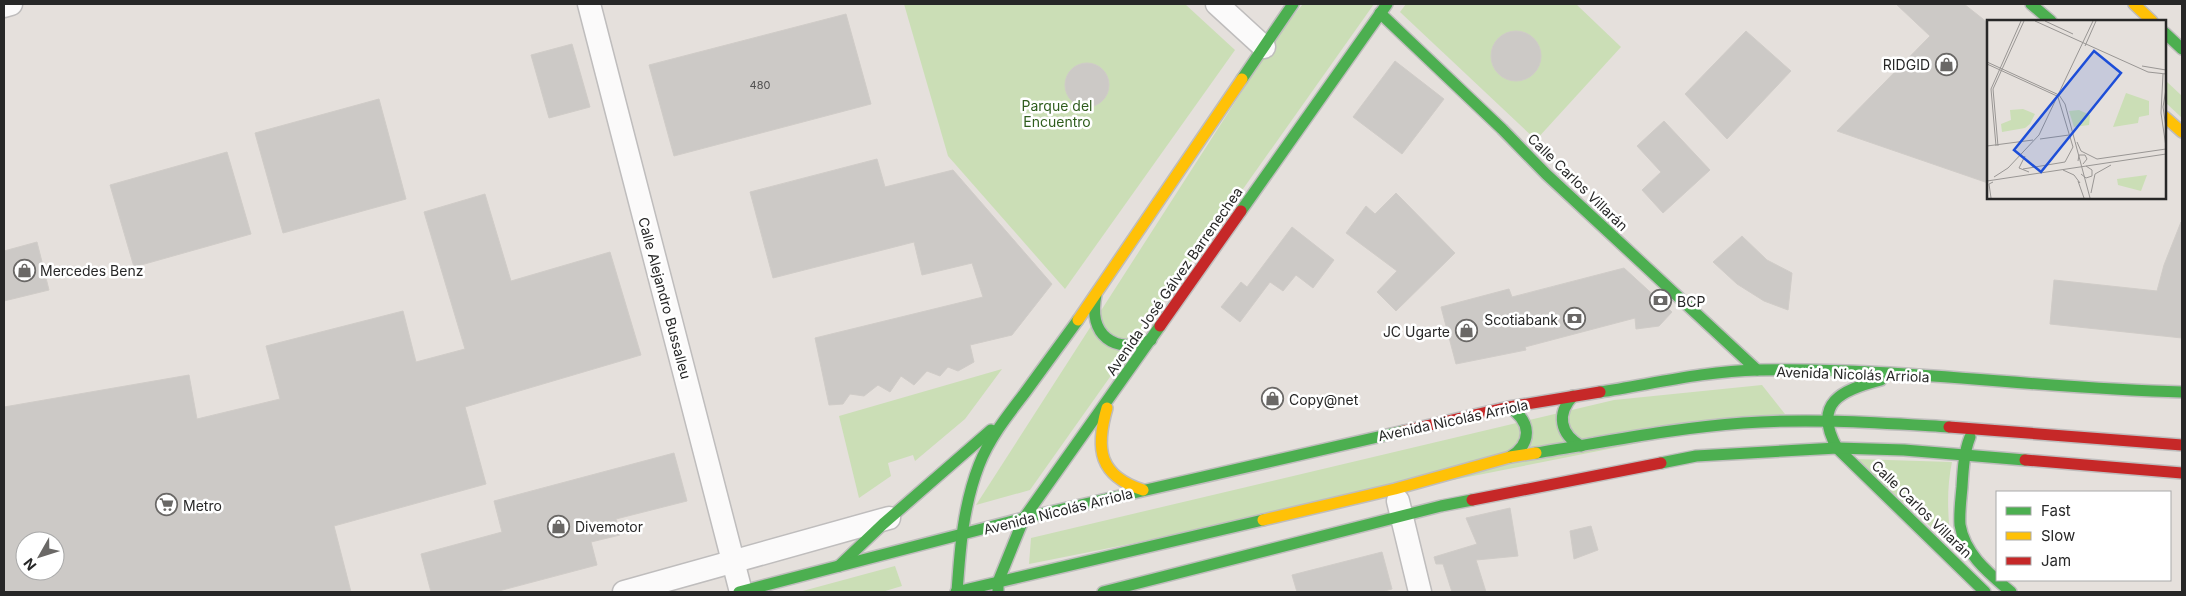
<svg xmlns="http://www.w3.org/2000/svg" width="2186" height="596" viewBox="0 0 2186 596" font-family="Inter,sans-serif">
  <rect width="100%" height="100%" fill="#e5e0dc"/>
  <!-- green -->
  <g fill="#cbdeb6">
    <path d="M904,4H1185L1235,50L1065,289L948,156Z"/>
    <path d="M1303,4H1374L1030,490L976,505L1282,29Z"/>
    <path d="M1406,4H1576L1621,47L1536,140L1400,12Z"/>
    <path d="M2165,80L2182,96V118L2165,102Z"/>
    <path d="M1002,369L965,419L915,461L913,455L888,463L891,476L859,498L839,416Z"/>
    <path d="M1762,385L1785,414L1029,564L1031,538L1614,400Z"/>
    <path d="M1855,459L1952,462C1946,490 1948,517 1951,545Z"/>
    <path d="M895,566L902,586L882,592H799Z"/>
  </g>
  <!-- building -->
  <g fill="#ccc9c6" stroke="#d0ccc8" fill-rule="evenodd">
    <path d="M1896,4H1964L1988,23V183L1837,131L1930,36Z"/>
    <path d="M846,14L871,104L674,156L649,65Z"/>
    <path d="M1746,31L1791,71L1727,139L1685,94Z"/>
    <circle cx="1516" cy="56" r="25"/>
    <path d="M572,44L590,107L549,118L531,55Z"/>
    <path d="M1395,61L1444,99L1402,154L1353,117Z"/>
    <circle cx="1087" cy="85" r="22"/>
    <path d="M379,99L406,199L283,233L255,133Z"/>
    <path d="M1664,121L1710,170L1663,213L1642,190L1661,172L1637,146Z"/>
    <path d="M227,152L251,234L134,267L110,185Z"/>
    <path d="M877,159L885,187L953,170L1052,284L1012,335L970,345L974,362L958,371L948,367L940,376L927,371L914,385L901,376L890,392L878,385L864,396L850,394L843,404L829,405L815,338L983,297L972,263L922,275L914,242L773,278L750,192Z"/>
    <path d="M1396,193L1455,253L1396,311L1377,292L1397,271L1346,233L1366,206L1375,214Z"/>
    <path d="M485,194L511,281L610,252L641,355L465,407L486,484L334,526L351,592H4V407L189,375L197,419L280,399L266,346L403,311L416,362L465,349L424,212ZM25,541H55V571H25Z"/>
    <path d="M2181,222L2182,338L2050,324L2054,280L2157,291L2164,265Z"/>
    <path d="M1292,227L1334,260L1313,288L1296,275L1283,291L1270,282L1240,322L1221,307L1241,282L1247,287Z"/>
    <path d="M1742,236L1767,260L1792,273L1788,310L1764,301L1737,284L1713,262Z"/>
    <path d="M37,242L49,290L4,301V251Z"/>
    <path d="M1624,268L1672,312L1659,326L1636,329L1635,318L1525,347L1526,350L1456,364L1441,307L1509,289L1512,297Z"/>
    <path d="M674,453L687,501L616,519L620,535L591,542L597,565L495,592H431L421,554L502,532L494,501Z"/>
    <path d="M1510,508L1518,556L1476,560L1486,592H1452L1443,564H1436L1434,557L1477,544L1466,518Z"/>
    <path d="M1591,526L1598,550L1574,559L1570,531Z"/>
    <path d="M1382,552L1392,589L1381,592H1297L1292,575Z"/>
  </g>
  <g fill="none" stroke-linecap="round" stroke-linejoin="round">
    <defs>
      <g id="street">
        <path d="M589,4L741,592"/>
        <path d="M1217,4L1264,47"/>
        <path d="M4,6L11,4"/>
        <path d="M1398,501L1420,592"/>
        <path d="M624,592L889,518"/>
      </g>
      <g id="fast">
        <path d="M2031,4L2051,21"/>
        <path d="M1380,13L1502,129L1546,174L1757,370"/>
        <path d="M2165,33L2182,49"/>
        <path d="M1242,79L1293,4"/>
        <path d="M1241,211L1387,4"/>
        <path d="M1096,295C1088,335 1114,355 1151,340"/>
        <path d="M1881,380C1841,390 1812,403 1837,448L1985,592"/>
        <path d="M1600,392C1652,384 1705,371 1758,370C1900,367 2041,389 2182,392"/>
        <path d="M1573,396C1556,414 1560,434 1581,446"/>
        <path d="M1509,407C1531,421 1533,443 1510,457"/>
        <path d="M1970,437C1964,452 1963,470 1962,487C1961,499 1959,513 1960,525C1965,555 1990,574 2011,592"/>
        <path d="M1536,453C1605,442 1674,428 1743,423C1812,418 1880,423 1949,427"/>
        <path d="M1661,463L1696,456L1837,448L1904,450L2025,460"/>
        <path d="M839,566L883,524L991,430"/>
        <path d="M739,592L1024,518L1404,431"/>
        <path d="M956,592L1263,520"/>
        <path d="M957,592C960,549 963,506 979,465C989,439 1007,416 1024,394C1042,369 1060,345 1078,320"/>
        <path d="M998,592V582L1024,518L1160,326"/>
        <path d="M1103,592L1441,506L1472,500"/>
      </g>
      <g id="slow">
        <path d="M2134,4L2152,21"/>
        <path d="M2165,117L2182,132"/>
        <path d="M1078,320L1242,79"/>
        <path d="M1107,408C1095,449 1099,476 1143,490"/>
        <path d="M1263,520L1395,489L1510,457L1536,453"/>
      </g>
      <g id="jam">
        <path d="M1160,326L1241,211"/>
        <path d="M1949,427L2182,445"/>
        <path d="M1404,431L1509,407L1600,392"/>
        <path d="M2025,460L2182,473"/>
        <path d="M1472,500L1661,463"/>
      </g>
    </defs>
    <!-- street casing -->
    <use href="#street" stroke="#bfbdbd" stroke-width="25"/>
    <!-- fast casing -->
    <use href="#fast" stroke="#bfbdbd" stroke-width="14"/>
    <!-- slow casing -->
    <use href="#slow" stroke="#bfbdbd" stroke-width="14"/>
    <!-- jam casing -->
    <use href="#jam" stroke="#bfbdbd" stroke-width="14"/>
    <!-- street -->
    <use href="#street" stroke="#fbfafa" stroke-width="22"/>
    <!-- fast -->
    <use href="#fast" stroke="#4caf50" stroke-width="11"/>
    <!-- slow -->
    <use href="#slow" stroke="#ffc107" stroke-width="11"/>
    <!-- jam -->
    <use href="#jam" stroke="#c62828" stroke-width="11"/>
  </g>
  <!-- icons -->
  <defs>
    <symbol id="shop-ring" viewBox="-11 -11 22 22"><circle r="9.5" fill="#fff" stroke="#6a6866" stroke-width="1.5"/><path d="M-5-2.5h2.3a2.7 3.5 0 0 1 5.4 0H5L5.5 6h-11ZM-1.5-2.5h3a1.5 2.3 0 0 0-3 0Z" fill="#6a6866"/></symbol>
    <symbol id="bank-ring" viewBox="-11 -11 22 22"><circle r="9.5" fill="#fff" stroke="#6a6866" stroke-width="1.5"/><path d="M-6-4H6V4H-6ZM0-2.3a2.3 2.3 0 1 0 0 4.6a2.3 2.3 0 1 0 0-4.6Z" fill="#6a6866"/></symbol>
    <symbol id="supermarket-ring" viewBox="-11 -11 22 22"><circle r="9.5" fill="#fff" stroke="#6a6866" stroke-width="1.5"/><path d="M-6-5.5h2.5l.6 2H6L4.5 2H-2.5L-4.4-4H-6ZM-1.5 3.2a1.3 1.3 0 1 0 .1 0ZM3 3.2a1.3 1.3 0 1 0 .1 0Z" fill="#6a6866"/></symbol>
  </defs>
  <g fill-rule="evenodd">
    <use href="#shop-ring" x="1934" y="52" width="25" height="25"/>
    <use href="#shop-ring" x="12" y="258" width="25" height="25"/>
    <use href="#bank-ring" x="1648" y="288" width="25" height="25"/>
    <use href="#bank-ring" x="1562" y="306" width="25" height="25"/>
    <use href="#shop-ring" x="1454" y="318" width="25" height="25"/>
    <use href="#shop-ring" x="1260" y="386" width="25" height="25"/>
    <use href="#supermarket-ring" x="154" y="492" width="25" height="25"/>
    <use href="#shop-ring" x="546" y="514" width="25" height="25"/>
  </g>
  <g text-anchor="middle" dominant-baseline="central" stroke-width="5" stroke-linejoin="round" paint-order="stroke">
    <!-- number labels -->
    <g font-size="11" fill="#515050">
      <text x="760" y="85">480</text>
    </g>
    <!-- poi labels -->
    <g font-size="14" fill="#272727" stroke="#fff" text-anchor="start">
      <text x="1930" y="64" text-anchor="end">RIDGID</text>
      <text x="40" y="270">Mercedes Benz</text>
      <text x="1677" y="301">BCP</text>
      <text x="1558" y="319" text-anchor="end">Scotiabank</text>
      <text x="1450" y="331" text-anchor="end">JC Ugarte</text>
      <text x="1289" y="399">Copy@net</text>
      <text x="183" y="505">Metro</text>
      <text x="575" y="526">Divemotor</text>
    </g>
    <!-- park labels -->
    <g font-size="14" fill="#2f5d1d" stroke="#fff">
      <text x="1057" y="105">Parque del<tspan x="1057" dy="16">Encuentro</tspan></text>
    </g>
    <!-- street labels -->
    <g font-size="14" fill="#272727" stroke="#fff">
      <text transform="translate(1578 182) rotate(44)">Calle Carlos Villarán</text>
      <text transform="translate(1174 281) rotate(-55)">Avenida José Gálvez Barrenechea</text>
      <text transform="translate(665 298) rotate(75)">Calle Alejandro Bussalleu</text>
      <text transform="translate(1853 374) rotate(2)">Avenida Nicolás Arriola</text>
      <text transform="translate(1453 420) rotate(-12)">Avenida Nicolás Arriola</text>
      <text transform="translate(1922 509) rotate(44)">Calle Carlos Villarán</text>
      <text transform="translate(1058 511) rotate(-14)">Avenida Nicolás Arriola</text>
    </g>
  </g>
  <!-- overview -->
  <g transform="translate(1987 20)">
    <rect width="179" height="179" fill="#e5e0dc"/>
    <path d="M139,73L162,81V95L152,97L151,103L126,107ZM36,89L48,94L43,104L38,108L15,112L14,104L24,100L23,90ZM92,90L103,95L102,105L87,107L82,91ZM160,155L154,171L131,165L130,159Z" fill="#cbdeb6"/>
    <path fill="none" stroke="#999694" stroke-width="1" d="M48,1L161,52L179,54M58,1L86,14M98,26L109,1M0,42L72,75M0,44L70,76M155,46L179,50M176,54L174,93L179,127M179,69L176,87L179,108M72,75L78,84L103,178M71,77L86,127M53,119L82,115M90,122L94,131L110,139L179,129M0,126L46,120M9,126L4,69L34,1M11,126L6,69L37,1M38,136L32,148L42,152M91,141L92,135H98L100,139L96,144M36,149L78,142L86,127M76,150L87,155L93,163M94,154L99,158L105,156V150L99,146M7,157L21,148L52,115L106,1M0,161L179,134M91,161L97,178M104,173L108,154L124,145M4,178L2,164L6,162"/>
    <path fill="#1d4ed8" fill-opacity="0.15" stroke="#1d4ed8" stroke-width="2.5" d="M107,31L134,53L54,152L27,130Z"/>
    <rect width="179" height="179" fill="none" stroke="#272727" stroke-width="2.5"/>
  </g>
  <!-- border -->
  <rect width="2186" height="596" fill="none" stroke="#272727" stroke-width="10"/>
  <!-- legend -->
  <rect x="1996" y="491" width="175" height="90" fill="#ffffff" stroke="#a9a9a9"/>
  <rect x="2006" y="507" width="25" height="8" fill="#4caf50" stroke="#a9a9a9"/>
  <text x="2041" y="516" font-size="15" fill="#272727">Fast</text>
  <rect x="2006" y="532" width="25" height="8" fill="#ffc107" stroke="#a9a9a9"/>
  <text x="2041" y="541" font-size="15" fill="#272727">Slow</text>
  <rect x="2006" y="557" width="25" height="8" fill="#c62828" stroke="#a9a9a9"/>
  <text x="2041" y="566" font-size="15" fill="#272727">Jam</text>
  <!-- north arrow -->
  <g transform="translate(40 556) rotate(231)"><circle r="24" fill="#ffffff" stroke="#a9a9a9"/>
  <path d="M0-4L9 19L0 12L-9 19Z" fill="#6a6866"/>
  <text y="-8" font-size="14" font-weight="bold" text-anchor="middle" fill="#272727">N</text>
  </g>
</svg>
